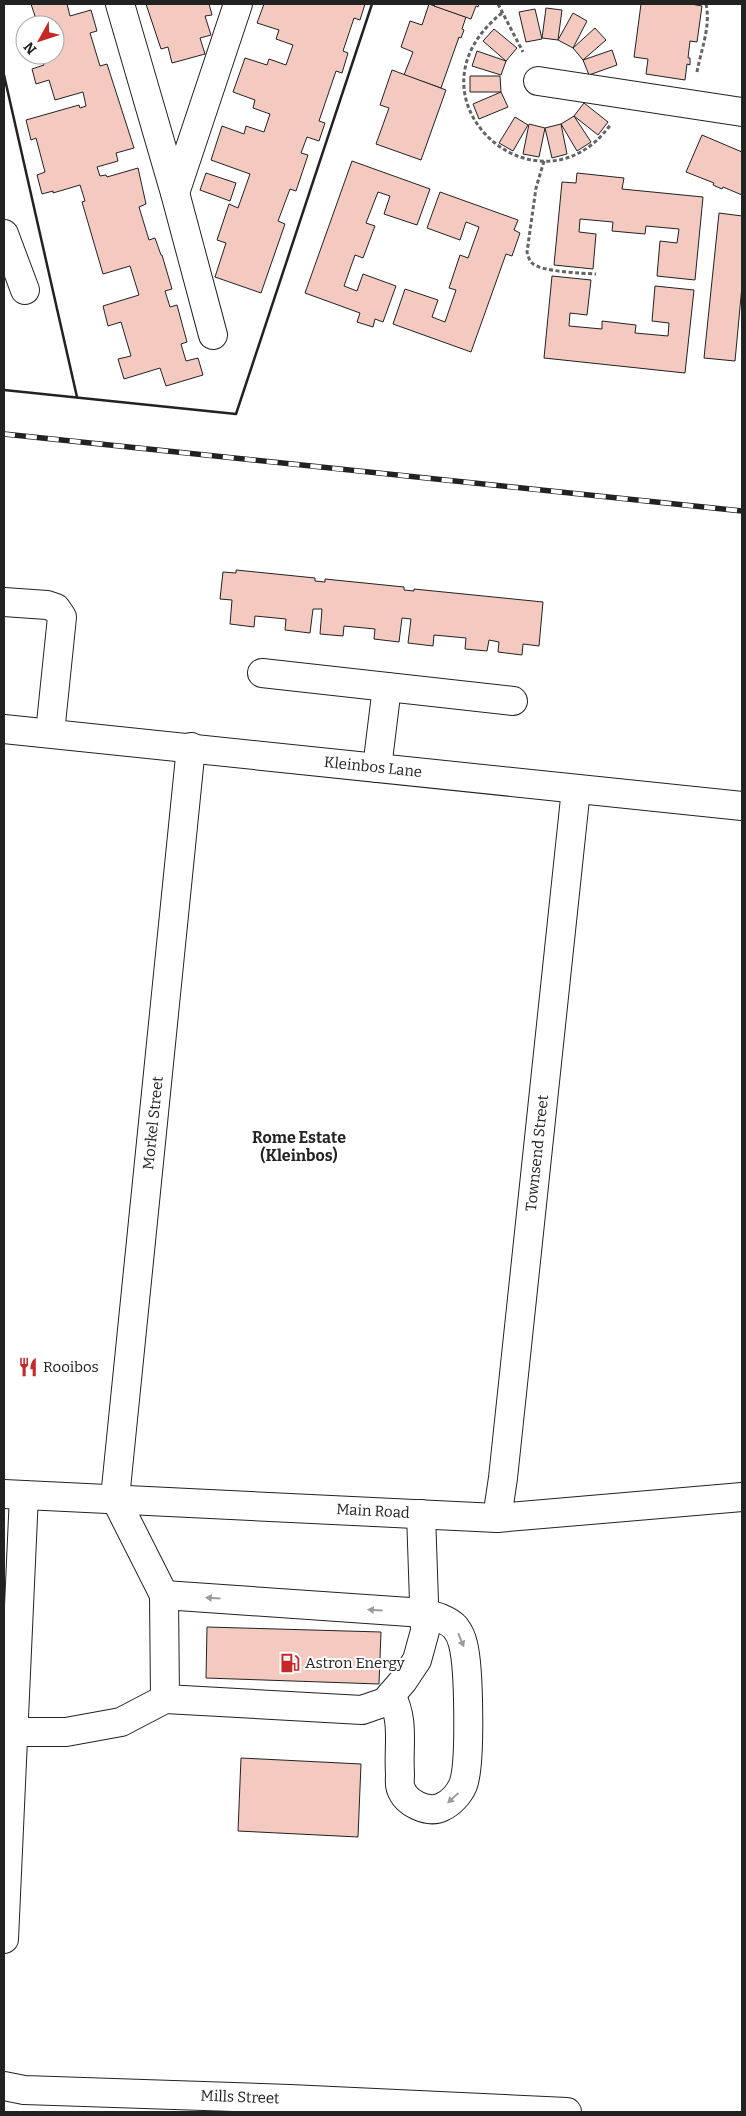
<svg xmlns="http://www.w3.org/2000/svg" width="746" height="2116" viewBox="0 0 746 2116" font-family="Bitter,serif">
  <rect width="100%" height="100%" fill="#fff"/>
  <!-- building -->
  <g fill="#f3c9c0" stroke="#222">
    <path d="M31,4H67L70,16L91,10L97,31L90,33L100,66L107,64L134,148L116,153L118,161L97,167L100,176L106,175L107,177L138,168L146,204L139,207L149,240L155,238L161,255H162L172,289L165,291L170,307L177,305L187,342L181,344L186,361L198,358L203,375L166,386L160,368L124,379L118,359L131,356L121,322L108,326L103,306L139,295L130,266L103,274L82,202L85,201L80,185L53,193V191L42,194L37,175L45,172L36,138L31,140L26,120L79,105L80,108L86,106L83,92L55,100L49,80L36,84L32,69L44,65L41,55H55V25H38Z"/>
    <path d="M146,4H209L212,15L205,16L211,35L200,38L205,54L172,63L168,47L161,49Z"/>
    <path d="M264,4H365L360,20L354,18L343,51L348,53L342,73L336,71L319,121L325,123L319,141L307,137L301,153L308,155L296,191L290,189L278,221L285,224L261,293L215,277L226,243L217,240L229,204L238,208L250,174L211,160L222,126L244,134L246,126L264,132L270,114L253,108L255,100L233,92L245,58L267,65L269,59L286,65L293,45L276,39L279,30L257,23Z"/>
    <path d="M429,4L466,17L462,29L464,30L461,38L459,37L441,88L404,75L413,52L401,47L410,21L422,25Z"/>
    <path d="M435,4H479L478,7L476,6L471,19L434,6Z"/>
    <path d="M641,4H691L702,6L697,42L690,41L688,58H690V65L687,64L685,80L646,74L648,59L634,57Z"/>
    <path d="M546,8L562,10L558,40L542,38Z"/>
    <path d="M535,9L542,39L526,42L519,12Z"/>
    <path d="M573,13L587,21L573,48L558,40Z"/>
    <path d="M595,28L606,40L583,60L573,48Z"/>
    <path d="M494,29L517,48L506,61L483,41Z"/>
    <path d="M612,50L617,65L589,75L583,60Z"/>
    <path d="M477,51L506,61L501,75L472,66Z"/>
    <path d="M392,70L446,90L421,160L376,144L389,108L380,105Z"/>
    <path d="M470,76H500L501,92H470Z"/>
    <path d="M501,92L508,107L479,119L473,104Z"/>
    <path d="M584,103L608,122L598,135L574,116Z"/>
    <path d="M574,116L591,142L577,151L561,124Z"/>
    <path d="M515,117L528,125L513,151L499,143Z"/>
    <path d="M529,124L545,128L539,157L523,154Z"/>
    <path d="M561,124L567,154L552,158L545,128Z"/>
    <path d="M702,135L742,152V195L723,187L722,189L713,185L714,183L686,172Z"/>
    <path d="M352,161L430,189L417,225L384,214L390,196L378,192L366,223L375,226L363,258L355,255L344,286L357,291L363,274L396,286L383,322L375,319L373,327L357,322L360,313L305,293Z"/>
    <path d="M206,173L236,183L230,201L200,190Z"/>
    <path d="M577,173L624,178L622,189L703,197L695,280L657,276L660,241L677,243L679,229L646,226L645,234L612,231L613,222L580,219L579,232L596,234L593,269L554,265L562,182L576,183Z"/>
    <path d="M440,192L518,220L514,230L520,233L512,256L506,254L471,352L393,324L405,289L438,300L432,317L445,322L456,290L449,288L460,255L468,258L479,227L466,222L460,240L427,228Z"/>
    <path d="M719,213L742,216V286L735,361L704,358Z"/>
    <path d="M552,276L591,280L587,315L570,313L569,326L602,329V321L636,325L635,333L668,336L669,323L652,321L655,286L694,290L685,373L544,358Z"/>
    <path d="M236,570L315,578V581L325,582V579L404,587V590L414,591V589L543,602L539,646L523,644L522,655L498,652L499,642L489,640L487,651L465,649L466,638L434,635L433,646L408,643L411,619L402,618L399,642L374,639L375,629L344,626L343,636L320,634L322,609H313L310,633L285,630L286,619L255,616L254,627L230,624L232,600L220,599L223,572L236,573Z"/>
    <path d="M207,1627L381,1632L379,1684L206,1678Z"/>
    <path d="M241,1758L361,1764L358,1837L238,1831Z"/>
  </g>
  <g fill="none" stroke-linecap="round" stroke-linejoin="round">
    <defs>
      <g id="minor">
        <path d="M120,4L175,193L213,335"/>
        <path d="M538,81L742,112"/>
        <path d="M175,193L238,4"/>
        <path d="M4,234L25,290"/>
        <path d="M4,602L47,605L56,608L62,617L50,733"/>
        <path d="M262,673L513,701"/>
        <path d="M4,729L742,806"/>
        <path d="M377,768L387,687"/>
        <path d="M497,1518L503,1478L576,789"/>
        <path d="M164,1595L424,1613C435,1616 447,1619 455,1627C458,1631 462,1639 463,1644C469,1666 471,1765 463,1785C459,1794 451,1803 442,1807C428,1814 406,1803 401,1789C399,1785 400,1778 400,1774C398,1746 405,1721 391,1695"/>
        <path d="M165,1699L164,1595L115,1498L191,747"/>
        <path d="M13,1732H66L121,1722L165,1699L362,1710L385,1702L403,1681L417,1660L425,1631L421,1514"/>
        <path d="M4,1939L24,1495"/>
        <path d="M4,2086L24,2090L290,2099L567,2112"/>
      </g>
      <path id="major" d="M4,1494L497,1518L742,1497"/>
    </defs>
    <!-- minor casing -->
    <use href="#minor" stroke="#222" stroke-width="30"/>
    <!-- major casing -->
    <use href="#major" stroke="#222" stroke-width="30"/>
    <!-- path -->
    <g stroke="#646464" stroke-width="3" stroke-dasharray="4 2.5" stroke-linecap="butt">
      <path d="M498,4L523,52"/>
      <path d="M502,13C395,98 539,225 611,124"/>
      <path d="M697,72C701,50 711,26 706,4"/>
      <path d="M544,161L536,188L527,252C528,256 529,260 532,263C541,272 582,273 596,274"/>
    </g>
    <!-- minor -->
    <use href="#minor" stroke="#fff" stroke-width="28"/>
    <!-- major -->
    <use href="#major" stroke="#fff" stroke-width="28"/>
    <defs>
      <path id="rail" d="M4,434L742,511"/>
    </defs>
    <!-- rail casing -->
    <use href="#rail" stroke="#222" stroke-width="5.5"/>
    <!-- rail -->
    <use href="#rail" stroke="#fff" stroke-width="4" stroke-dasharray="11" stroke-linecap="butt"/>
    <!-- wall -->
    <g stroke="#222" stroke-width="2.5">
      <path d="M4,75L77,397"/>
      <path d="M4,390L236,414L372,4"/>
    </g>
  </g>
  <!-- one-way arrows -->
  <defs><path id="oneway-solid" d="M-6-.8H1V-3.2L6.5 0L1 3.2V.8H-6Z" transform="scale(1.25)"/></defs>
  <g fill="#9c9c9c">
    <use href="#oneway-solid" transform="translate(213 1598) rotate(-176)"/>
    <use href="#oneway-solid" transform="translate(375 1610) rotate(-176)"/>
    <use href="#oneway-solid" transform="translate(461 1640) rotate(68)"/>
    <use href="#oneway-solid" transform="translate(453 1798) rotate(137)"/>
  </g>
  <!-- icons -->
  <defs>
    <symbol id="restaurant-bare" viewBox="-9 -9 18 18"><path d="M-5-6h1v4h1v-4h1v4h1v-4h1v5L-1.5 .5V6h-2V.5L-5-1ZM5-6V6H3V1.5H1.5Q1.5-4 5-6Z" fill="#c62828" stroke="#fff" stroke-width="2.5" paint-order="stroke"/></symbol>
    <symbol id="fuel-bare" viewBox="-9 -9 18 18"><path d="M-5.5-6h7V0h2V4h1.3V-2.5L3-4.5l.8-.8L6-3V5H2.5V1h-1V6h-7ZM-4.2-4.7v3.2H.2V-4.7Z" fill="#c62828" stroke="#fff" stroke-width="2.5" paint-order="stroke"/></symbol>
  </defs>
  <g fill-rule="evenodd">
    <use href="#restaurant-bare" x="14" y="1353" width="28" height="28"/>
    <use href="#fuel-bare" x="276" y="1649" width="28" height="28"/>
  </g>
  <g text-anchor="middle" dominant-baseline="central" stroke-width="4" stroke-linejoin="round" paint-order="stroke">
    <!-- street labels -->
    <g font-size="15" fill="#222" stroke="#fff">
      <text transform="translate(373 767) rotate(6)">Kleinbos Lane</text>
      <text transform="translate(153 1123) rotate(-84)">Morkel Street</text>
      <text transform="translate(537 1153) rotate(-84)">Townsend Street</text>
      <text transform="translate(373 1511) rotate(3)">Main Road</text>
      <text transform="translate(240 2097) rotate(2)">Mills Street</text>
    </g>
    <!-- poi labels -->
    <g font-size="15" fill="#222" stroke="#fff" text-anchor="start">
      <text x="43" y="1367">Rooibos</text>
      <text x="305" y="1663">Astron Energy</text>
    </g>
    <!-- neighbourhood labels -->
    <g font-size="16" font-weight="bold" fill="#222" stroke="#fff">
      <text x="299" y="1137">Rome Estate<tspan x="299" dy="18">(Kleinbos)</tspan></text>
    </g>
  </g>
  <!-- border -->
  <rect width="746" height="2116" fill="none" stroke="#222222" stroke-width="10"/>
  <!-- north arrow -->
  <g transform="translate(40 40) rotate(230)"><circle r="24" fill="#ffffff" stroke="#a7a7a7"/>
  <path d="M0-4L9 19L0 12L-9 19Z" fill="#c62828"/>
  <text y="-8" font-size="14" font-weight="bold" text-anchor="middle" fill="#222222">N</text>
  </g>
</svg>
